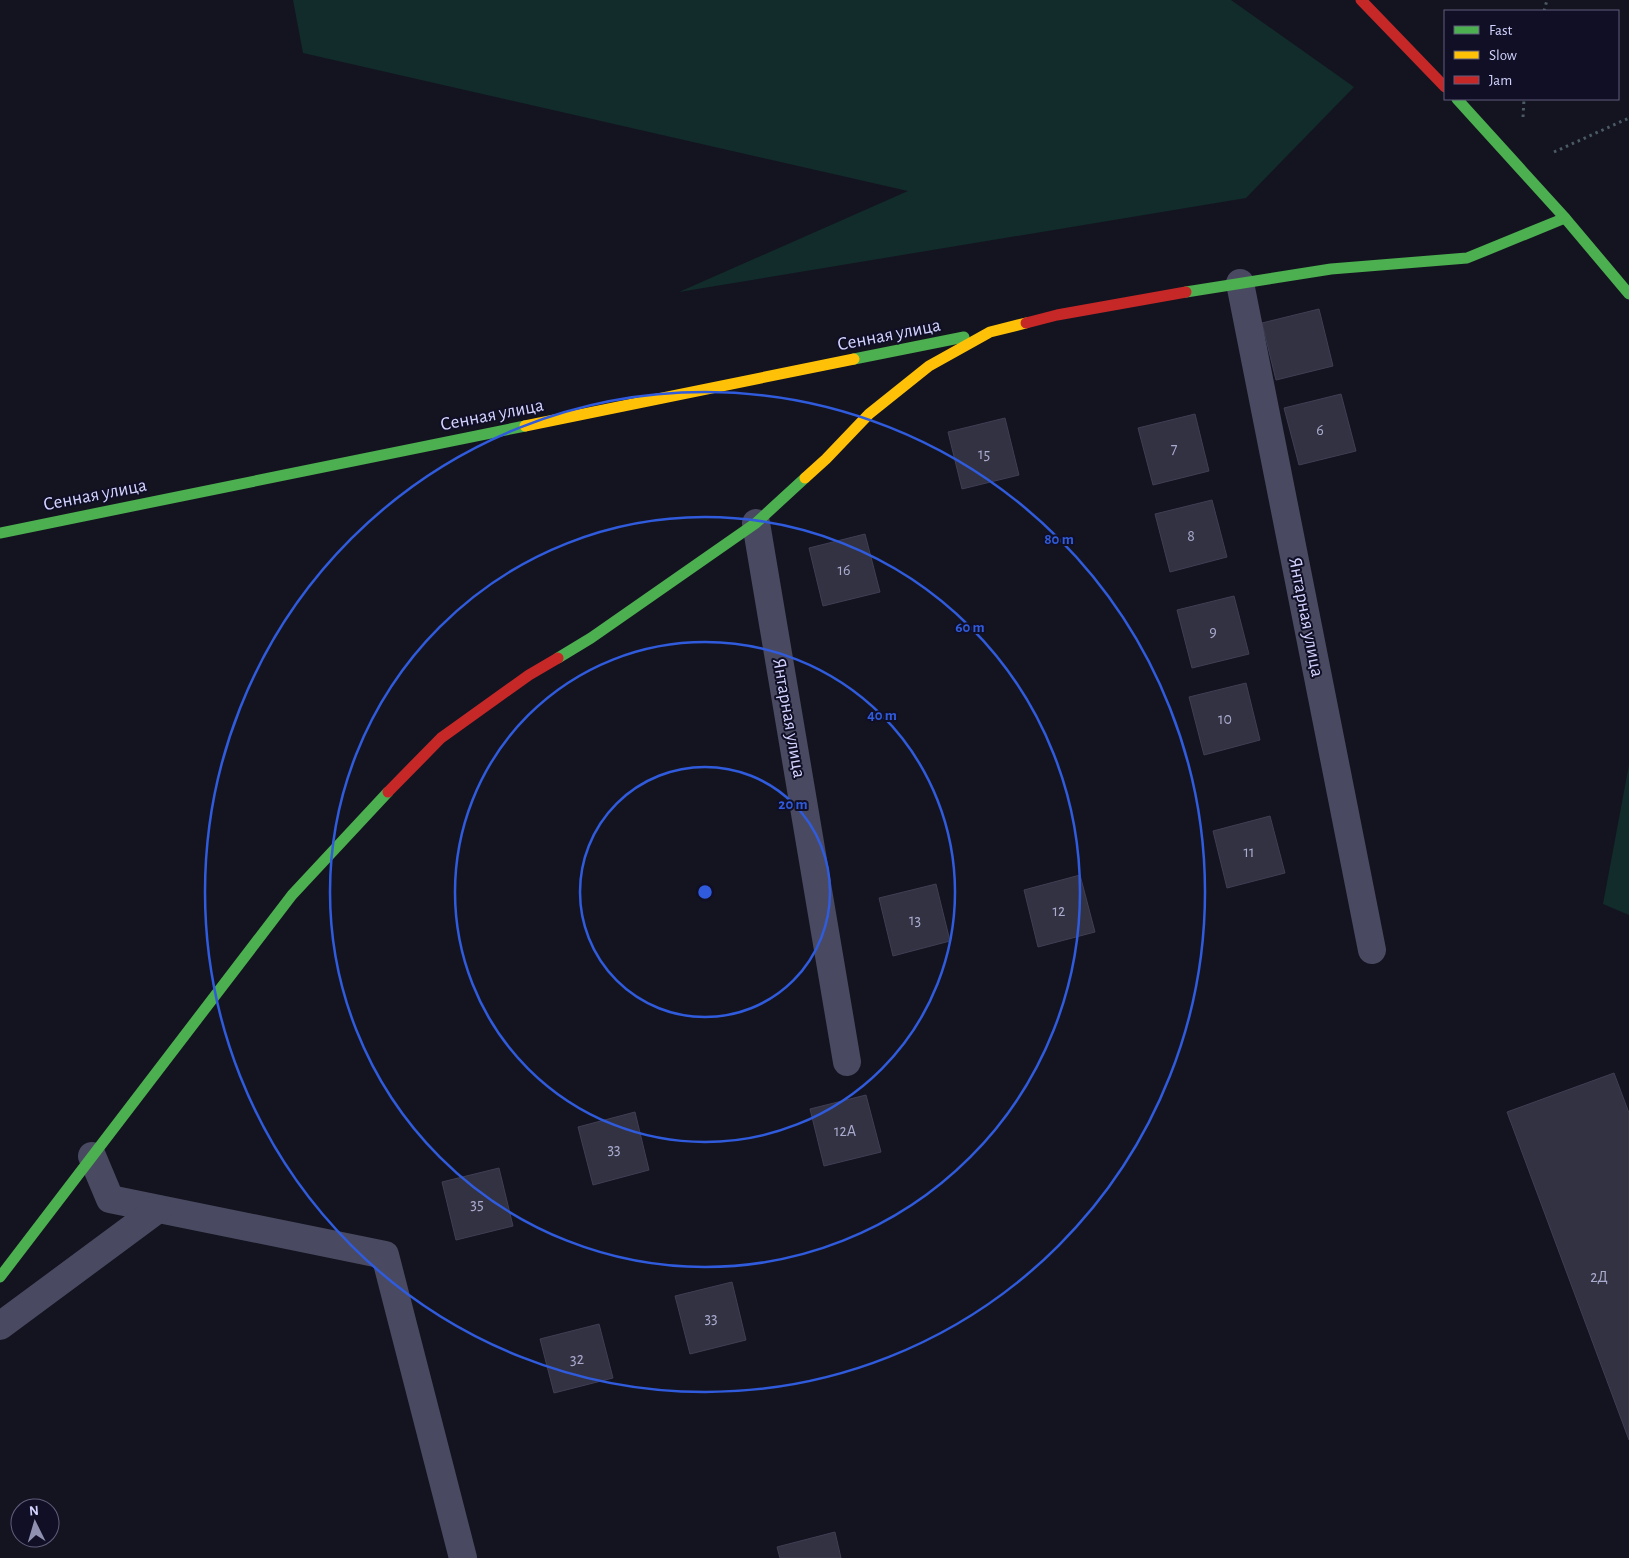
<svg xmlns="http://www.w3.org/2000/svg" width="1629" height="1558" viewBox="0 0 1629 1558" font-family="'Alegreya Sans',sans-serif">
  <rect width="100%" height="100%" fill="#141420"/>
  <!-- green -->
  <g fill="#112c2a">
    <path d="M293,0H1231L1354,87L1246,198L679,292L908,191L303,53Z"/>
    <path d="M1629,765V915L1603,904Z"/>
  </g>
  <!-- building -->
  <g fill="#323242" stroke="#403e54">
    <path d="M1319,309L1333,366L1276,380L1262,323Z"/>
    <path d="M1341,394L1356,451L1299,465L1284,408Z"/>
    <path d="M1195,414L1209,471L1153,485L1138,428Z"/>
    <path d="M1005,418L1019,475L962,489L948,432Z"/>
    <path d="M1212,500L1227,557L1170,572L1155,514Z"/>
    <path d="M865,534L880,592L823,606L809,548Z"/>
    <path d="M1234,596L1249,654L1192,668L1177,610Z"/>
    <path d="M1246,683L1260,740L1204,755L1189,697Z"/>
    <path d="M1270,816L1285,873L1227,888L1213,831Z"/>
    <path d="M1080,875L1095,932L1038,947L1024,890Z"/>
    <path d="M936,884L950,941L893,956L879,898Z"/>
    <path d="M1614,1073L1629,1113V1440L1507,1112Z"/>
    <path d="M866,1095L881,1152L824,1166L810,1109Z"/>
    <path d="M635,1112L649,1170L593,1185L578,1127Z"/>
    <path d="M499,1168L513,1226L456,1240L442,1182Z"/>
    <path d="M732,1282L746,1340L690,1354L675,1296Z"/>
    <path d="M599,1324L613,1378L554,1393L540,1339Z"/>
    <path d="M835,1532L841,1558H780L777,1547Z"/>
  </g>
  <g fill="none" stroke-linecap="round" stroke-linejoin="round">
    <!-- path -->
    <g stroke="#4a5b66" stroke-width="3" stroke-dasharray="2.5 4" stroke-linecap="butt">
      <path d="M1544,11L1547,0"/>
      <path d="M1523,117L1524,99"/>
      <path d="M1554,152L1629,118"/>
    </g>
    <!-- street -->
    <g stroke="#494a61" stroke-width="28">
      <path d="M1240,283L1372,950"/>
      <path d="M756,523L847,1062"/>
      <path d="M92,1156L110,1199L385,1255L463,1558"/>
      <path d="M0,1326L158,1209"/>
    </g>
    <!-- fast -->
    <g stroke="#4caf50" stroke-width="11">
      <path d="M1457,99L1565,218L1629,294"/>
      <path d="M1186,292L1331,269L1467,258L1565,218"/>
      <path d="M854,359L964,337"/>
      <path d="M0,533L525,426"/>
      <path d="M558,658L591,638L756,523L805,478"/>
      <path d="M0,1277L292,895L388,792"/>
    </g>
    <!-- slow -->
    <g stroke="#ffc107" stroke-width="11">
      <path d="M525,426L854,359"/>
      <path d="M805,478L826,459L869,414L929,366L990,332L1026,323"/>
    </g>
    <!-- jam -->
    <g stroke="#c62828" stroke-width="11">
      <path d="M1361,0L1445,87"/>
      <path d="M1026,323L1057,315L1186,292"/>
      <path d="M388,792L441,738L529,675L558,658"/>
    </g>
  </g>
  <!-- distance rings -->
  <g fill="none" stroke="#2f5bdc" stroke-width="2.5">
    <circle cx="705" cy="892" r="125"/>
    <circle cx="705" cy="892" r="250"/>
    <circle cx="705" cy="892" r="375"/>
    <circle cx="705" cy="892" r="500"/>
  </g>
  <g text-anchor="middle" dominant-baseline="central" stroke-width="4" stroke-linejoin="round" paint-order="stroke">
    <!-- number labels -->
    <g font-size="16" fill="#ababd0">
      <text x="1320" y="430">6</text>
      <text x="1174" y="449">7</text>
      <text x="984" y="454">15</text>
      <text x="1191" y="536">8</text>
      <text x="844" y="570">16</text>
      <text x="1213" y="632">9</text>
      <text x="1225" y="719">10</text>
      <text x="1249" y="852">11</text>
      <text x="1059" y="911">12</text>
      <text x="915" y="920">13</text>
      <text x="845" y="1131">12А</text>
      <text x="614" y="1149">33</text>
      <text x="477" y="1204">35</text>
      <text x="1599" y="1277">2Д</text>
      <text x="711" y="1318">33</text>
      <text x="577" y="1359">32</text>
    </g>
    <!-- street labels -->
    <g font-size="19" fill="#d3d3ff" stroke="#100f25">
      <text transform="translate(889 335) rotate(-11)">Сенная улица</text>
      <text transform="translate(492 415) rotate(-11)">Сенная улица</text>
      <text transform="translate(95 495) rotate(-11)">Сенная улица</text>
      <text transform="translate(1306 617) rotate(79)">Янтарная улица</text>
      <text transform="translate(789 718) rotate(80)">Янтарная улица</text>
    </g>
  </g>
  <circle cx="705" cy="892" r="8" fill="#2f5bdc" stroke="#100f25" stroke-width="2.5"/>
  <g font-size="15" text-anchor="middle" font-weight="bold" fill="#2f5bdc" stroke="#100f25" stroke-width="4" stroke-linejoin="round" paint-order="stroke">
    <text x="1059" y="544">80 m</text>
    <text x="970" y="632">60 m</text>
    <text x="882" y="720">40 m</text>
    <text x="793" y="809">20 m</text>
  </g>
  <!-- legend -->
  <rect x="1444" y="10" width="175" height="90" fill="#100f25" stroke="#5e5d7c"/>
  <rect x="1454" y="26" width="25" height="8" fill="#4caf50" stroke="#5e5d7c"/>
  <text x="1489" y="35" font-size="15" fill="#d3d3ff">Fast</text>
  <rect x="1454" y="51" width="25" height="8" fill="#ffc107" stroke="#5e5d7c"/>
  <text x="1489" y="60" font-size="15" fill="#d3d3ff">Slow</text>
  <rect x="1454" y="76" width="25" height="8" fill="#c62828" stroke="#5e5d7c"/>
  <text x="1489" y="85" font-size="15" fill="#d3d3ff">Jam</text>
  <!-- north arrow -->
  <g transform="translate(35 1523) rotate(355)"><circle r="24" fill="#100f25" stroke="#5e5d7c"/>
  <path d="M0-4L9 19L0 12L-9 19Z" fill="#9090b1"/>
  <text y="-8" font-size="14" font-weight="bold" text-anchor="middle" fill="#d3d3ff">N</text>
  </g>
</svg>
